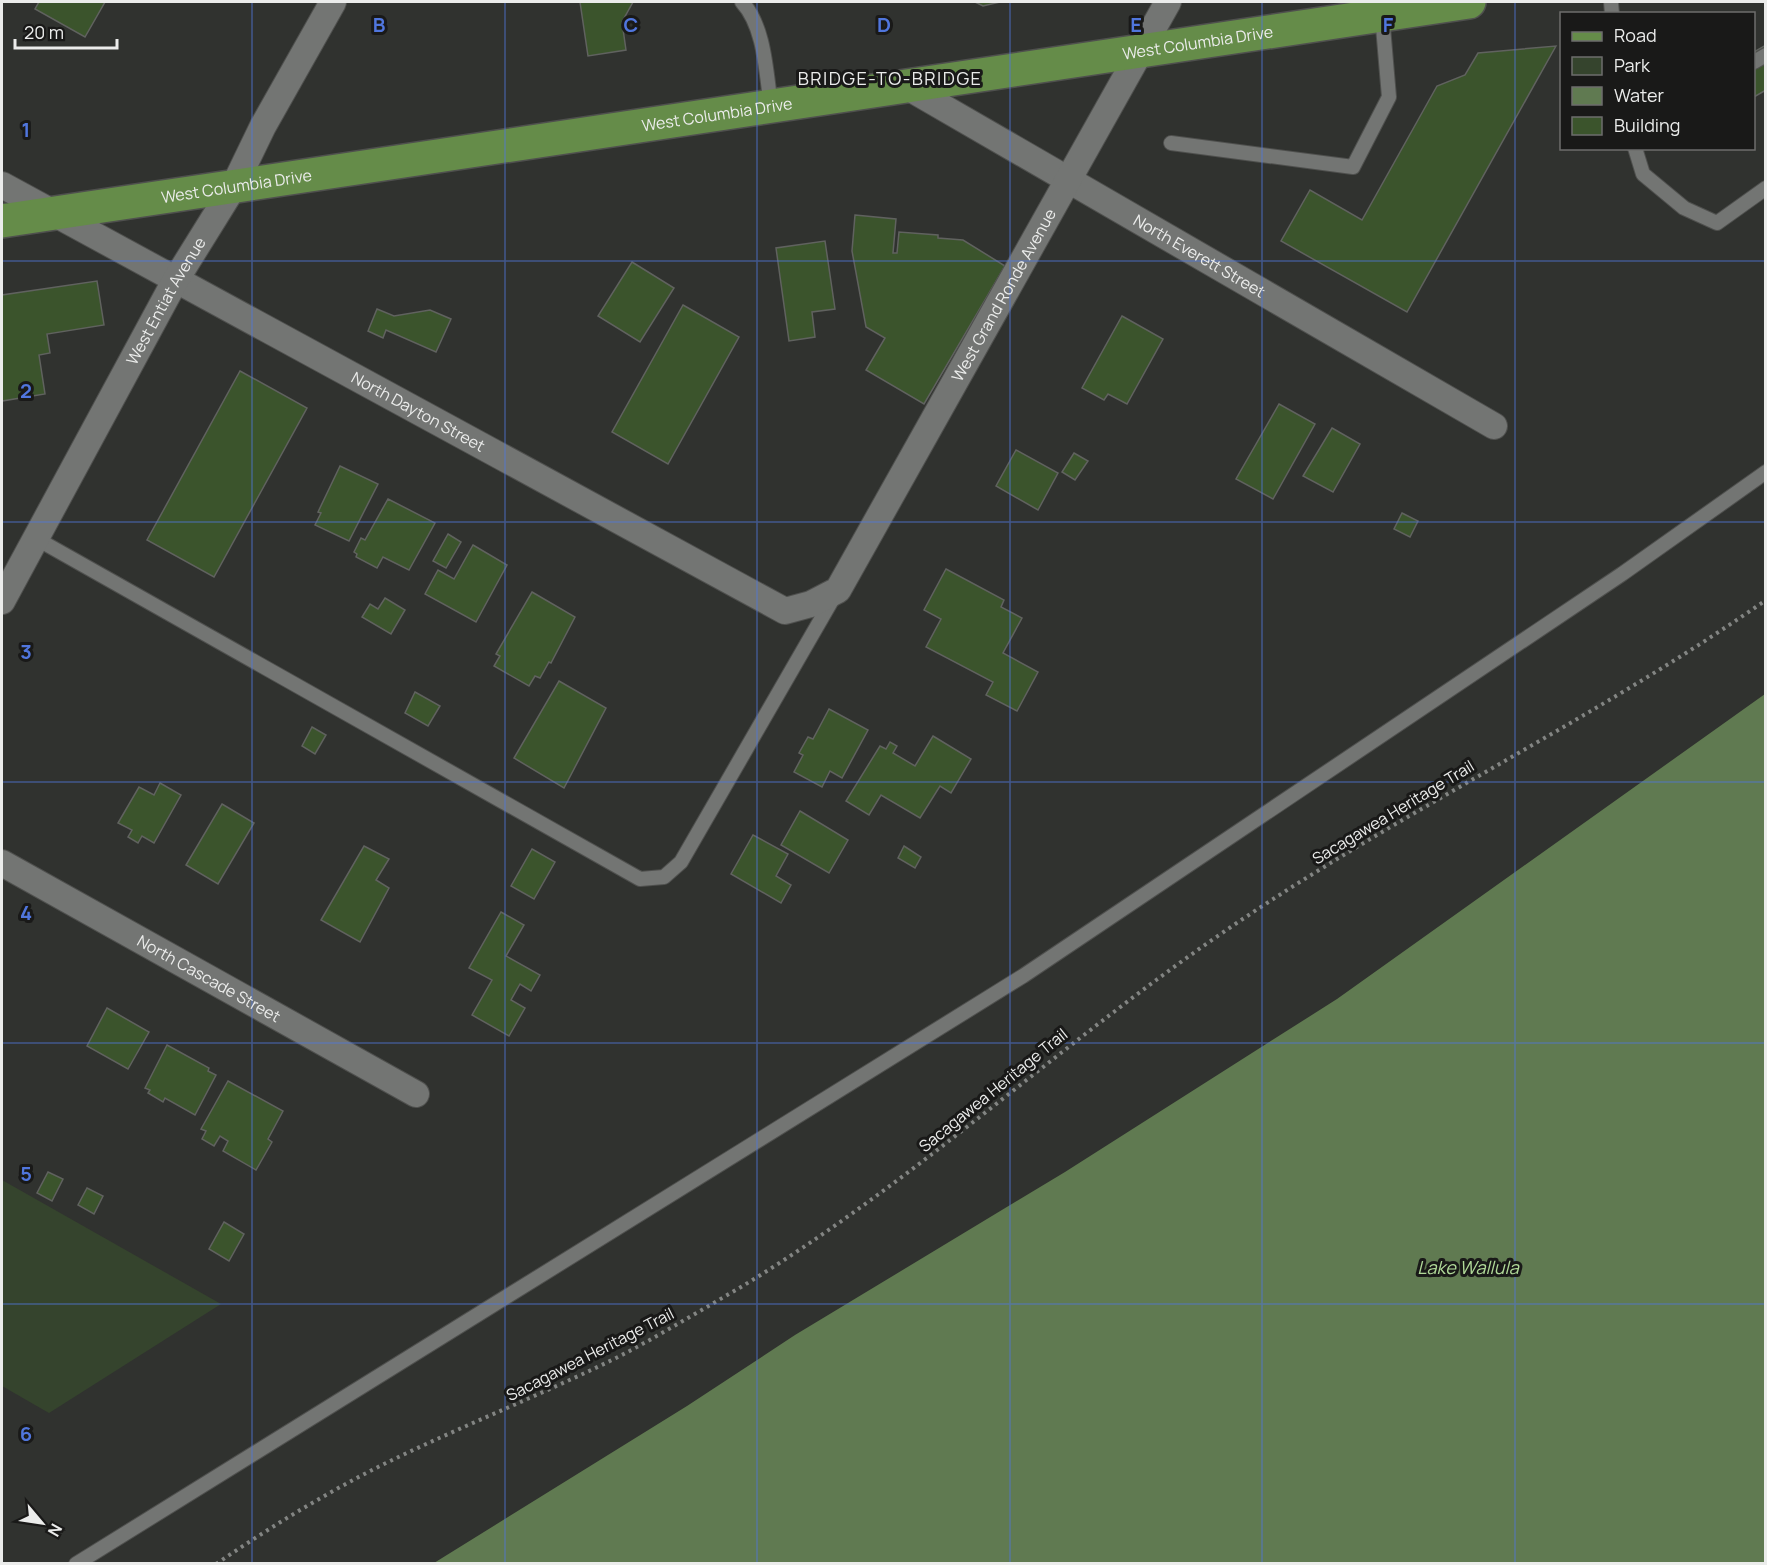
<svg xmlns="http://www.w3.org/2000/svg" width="1767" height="1565" viewBox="0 0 1767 1565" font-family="Manrope,sans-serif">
  <rect width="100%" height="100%" fill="#30322f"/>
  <!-- green -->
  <path fill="#35442d" d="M2,1180L221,1304L49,1413L2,1386Z"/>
  <!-- water -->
  <path fill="#607a51" d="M1765,694V1563H434L687,1406L795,1335L1065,1172L1337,999Z"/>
  <!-- building -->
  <g fill="#3b542c" stroke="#60625f" stroke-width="1.5">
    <path d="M39,2H105L85,37L35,9Z"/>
    <path d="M580,2H633L622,22L626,50L588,56Z"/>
    <path d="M975,2H1000L983,6Z"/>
    <path d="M1766,45V90L1754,97V52Z"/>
    <path d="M1556,46L1407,312L1281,241L1310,190L1362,220L1437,86L1465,75L1478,53Z"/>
    <path d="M855,215L896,219L893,253H897L899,232L938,235V238L963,240L1005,266L924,404L866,370L885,338L866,327L852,251Z"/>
    <path d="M825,241L835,309L812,312L815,337L789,341L776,248Z"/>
    <path d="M632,262L674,288L640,342L598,316Z"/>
    <path d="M97,281L104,325L47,334L50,353L39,355L45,394L2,401V295Z"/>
    <path d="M683,305L739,337L668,464L612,432Z"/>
    <path d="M377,309L394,316L430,310L451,319L436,352L386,330L383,338L368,331Z"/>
    <path d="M1122,316L1163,339L1127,404L1108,394L1104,400L1082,388Z"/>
    <path d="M240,371L307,408L214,577L147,540Z"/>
    <path d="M1279,404L1315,424L1273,499L1236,479Z"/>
    <path d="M1332,428L1360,444L1333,492L1303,476Z"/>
    <path d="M1016,450L1058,473L1038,510L996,486Z"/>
    <path d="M1074,453L1088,461L1075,480L1062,472Z"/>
    <path d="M340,466L378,484L349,541L315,525L321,513L318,512Z"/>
    <path d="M388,499L435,523L409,570L383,557L377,568L356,557L357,554L354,552L361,538L365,540Z"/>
    <path d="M1402,513L1418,521L1410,537L1394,529Z"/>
    <path d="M448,534L461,542L446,568L433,561Z"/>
    <path d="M473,545L507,565L476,622L425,594L438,570L454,579Z"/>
    <path d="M946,569L1004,600L1001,607L1022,618L1003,653L1038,672L1017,711L986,695L993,682L926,647L941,619L924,610Z"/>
    <path d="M532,592L575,617L551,663L549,662L540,678L535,676L529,686L494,666L500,656L496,654Z"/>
    <path d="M385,598L405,610L391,634L362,617L370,604L378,609Z"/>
    <path d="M559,681L606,708L564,788L514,758Z"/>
    <path d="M415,692L440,706L428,726L405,713Z"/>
    <path d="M829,709L868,730L842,778L830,771L822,787L794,772L803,755L799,753L808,737L813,739Z"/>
    <path d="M312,727L326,735L315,754L302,746Z"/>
    <path d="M933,736L971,759L951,793L940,786L920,818L881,795L869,815L846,801L880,746L886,749L890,742L897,746L893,753L915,766Z"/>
    <path d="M160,783L181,795L154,843L142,836L138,843L128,837L132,830L118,823L139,787L154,795Z"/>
    <path d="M222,804L254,823L218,884L186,865Z"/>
    <path d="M800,811L848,840L829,873L781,845Z"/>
    <path d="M753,835L788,854L776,876L791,885L781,903L731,874Z"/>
    <path d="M364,846L389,859L376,880L389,888L360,942L321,920Z"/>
    <path d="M904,846L921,857L915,868L898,858Z"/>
    <path d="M532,849L555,862L534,899L511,886Z"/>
    <path d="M501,912L524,925L506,956L540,975L531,991L520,984L511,1000L525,1008L509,1036L472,1015L492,980L469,968Z"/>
    <path d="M107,1008L149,1032L128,1069L87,1046Z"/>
    <path d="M167,1045L209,1068L208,1071L216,1075L195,1115L165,1098L163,1102L148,1093L150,1090L145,1088Z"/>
    <path d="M228,1081L283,1111L268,1139L272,1142L256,1170L223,1151L228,1141L220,1136L214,1146L202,1139L206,1131L201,1129Z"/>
    <path d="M48,1172L63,1179L52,1201L37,1193Z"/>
    <path d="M87,1188L103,1196L94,1214L78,1205Z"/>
    <path d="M224,1222L244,1234L229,1261L209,1249Z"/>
  </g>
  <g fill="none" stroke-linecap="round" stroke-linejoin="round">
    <defs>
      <g id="service">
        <path d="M742,2C765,27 766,73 771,106"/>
        <path d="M1611,2L1612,14"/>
        <path d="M1754,62L1766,55"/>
        <path d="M1171,143L1353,167L1389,97L1382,15"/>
        <path d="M1635,148L1643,174L1684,208L1717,223L1766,188"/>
        <path d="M37,539L640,879L664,877L681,862L835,595"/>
        <path d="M76,1564L1023,976L1622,574L1766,472"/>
      </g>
      <g id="minor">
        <path id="s1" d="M906,86L1494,426"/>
        <path id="s2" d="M2,185L785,611L811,604L838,590L1168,2"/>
        <path id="s3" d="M2,601L175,281L234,186L263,126L333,2"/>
        <path id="s4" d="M2,863L416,1094"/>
      </g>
      <g id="primary">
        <path id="s5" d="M2,221L1469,2"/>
      </g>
    </defs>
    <!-- service casing -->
    <use href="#service" stroke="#4f504e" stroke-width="16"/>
    <!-- minor casing -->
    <use href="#minor" stroke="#4f504e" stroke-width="28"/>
    <!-- primary casing -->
    <use href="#primary" stroke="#4f504e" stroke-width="36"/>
    <!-- path -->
    <path stroke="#838583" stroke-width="4" stroke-dasharray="3 4.5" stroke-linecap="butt" d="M216,1564C269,1528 324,1494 382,1465C459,1427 539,1396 616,1358C657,1337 696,1313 736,1290C910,1186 1058,1045 1225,931C1399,812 1592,721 1766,600"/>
    <!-- service -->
    <use href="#service" stroke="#737573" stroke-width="14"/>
    <!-- minor -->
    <use href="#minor" stroke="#737573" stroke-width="26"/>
    <!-- primary -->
    <use href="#primary" stroke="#658c49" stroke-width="33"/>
  </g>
  <!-- grid -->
  <path fill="none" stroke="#5076dd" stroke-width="1.5" stroke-opacity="0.55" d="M252,2V1564M505,2V1564M757,2V1564M1010,2V1564M1262,2V1564M1515,2V1564M2,261H1766M2,522H1766M2,782H1766M2,1043H1766M2,1304H1766"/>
  <g text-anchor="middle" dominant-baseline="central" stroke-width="6" stroke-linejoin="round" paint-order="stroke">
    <!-- street labels -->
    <g font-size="16" fill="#ebeceb" stroke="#191918">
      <text stroke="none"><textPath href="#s5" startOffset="1209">West Columbia Drive</textPath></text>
      <text stroke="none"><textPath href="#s5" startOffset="723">West Columbia Drive</textPath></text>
      <text stroke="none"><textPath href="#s5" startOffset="237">West Columbia Drive</textPath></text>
      <text stroke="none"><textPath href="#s1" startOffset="339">North Everett Street</textPath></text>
      <text stroke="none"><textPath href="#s2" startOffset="1287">West Grand Ronde Avenue</textPath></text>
      <text stroke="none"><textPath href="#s3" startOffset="342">West Entiat Avenue</textPath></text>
      <text stroke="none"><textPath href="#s2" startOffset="474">North Dayton Street</textPath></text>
      <text transform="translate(1393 812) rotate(-31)">Sacagawea Heritage Trail</text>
      <text stroke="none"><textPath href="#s4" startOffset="237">North Cascade Street</textPath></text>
      <text transform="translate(993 1090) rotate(-39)">Sacagawea Heritage Trail</text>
      <text transform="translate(590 1354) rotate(-27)">Sacagawea Heritage Trail</text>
    </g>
    <!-- neighbourhood labels -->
    <g font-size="18" letter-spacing="1.5" fill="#ebeceb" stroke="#191918">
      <text x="890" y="78">BRIDGE-TO-BRIDGE</text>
    </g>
    <!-- water labels -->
    <g font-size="18" font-style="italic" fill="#b0d998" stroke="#191918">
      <text x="1468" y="1267">Lake Wallula</text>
    </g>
  </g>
  <g font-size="20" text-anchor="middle" font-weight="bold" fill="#5076dd" stroke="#191918" stroke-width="6" stroke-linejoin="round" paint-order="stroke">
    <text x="379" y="32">B</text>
    <text x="631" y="32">C</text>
    <text x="884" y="32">D</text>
    <text x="1136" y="32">E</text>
    <text x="1388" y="32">F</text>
    <text x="26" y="137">1</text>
    <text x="26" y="398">2</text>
    <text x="26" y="659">3</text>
    <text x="26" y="920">4</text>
    <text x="26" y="1181">5</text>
    <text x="26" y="1441">6</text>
  </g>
  <!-- border -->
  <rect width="1767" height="1565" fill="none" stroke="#ebeceb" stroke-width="6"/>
  <!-- legend -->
  <rect x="1560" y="12" width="195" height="138" fill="#191918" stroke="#6d6d6c" stroke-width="1.5"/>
  <rect x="1572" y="32" width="30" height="9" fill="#658c49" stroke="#6d6d6c" stroke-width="1.5"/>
  <text x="1614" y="42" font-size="18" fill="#ebeceb">Road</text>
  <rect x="1572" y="57" width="30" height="18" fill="#35442d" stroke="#6d6d6c" stroke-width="1.5"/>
  <text x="1614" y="72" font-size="18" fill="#ebeceb">Park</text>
  <rect x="1572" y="87" width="30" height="18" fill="#607a51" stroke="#6d6d6c" stroke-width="1.5"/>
  <text x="1614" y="102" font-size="18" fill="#ebeceb">Water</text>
  <rect x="1572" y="117" width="30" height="18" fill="#3b542c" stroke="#6d6d6c" stroke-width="1.5"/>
  <text x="1614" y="132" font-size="18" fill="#ebeceb">Building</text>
  <!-- north arrow -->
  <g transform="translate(42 1523) rotate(119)" stroke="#191918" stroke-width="4.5" paint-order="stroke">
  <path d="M0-4.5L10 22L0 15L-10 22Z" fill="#ebeceb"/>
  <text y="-9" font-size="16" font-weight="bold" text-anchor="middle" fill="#ebeceb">N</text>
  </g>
  <!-- scale -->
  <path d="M15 39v9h102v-9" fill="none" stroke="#ebeceb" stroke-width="3"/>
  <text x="24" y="39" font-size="18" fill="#ebeceb" stroke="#191918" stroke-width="4.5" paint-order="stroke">20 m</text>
</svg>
